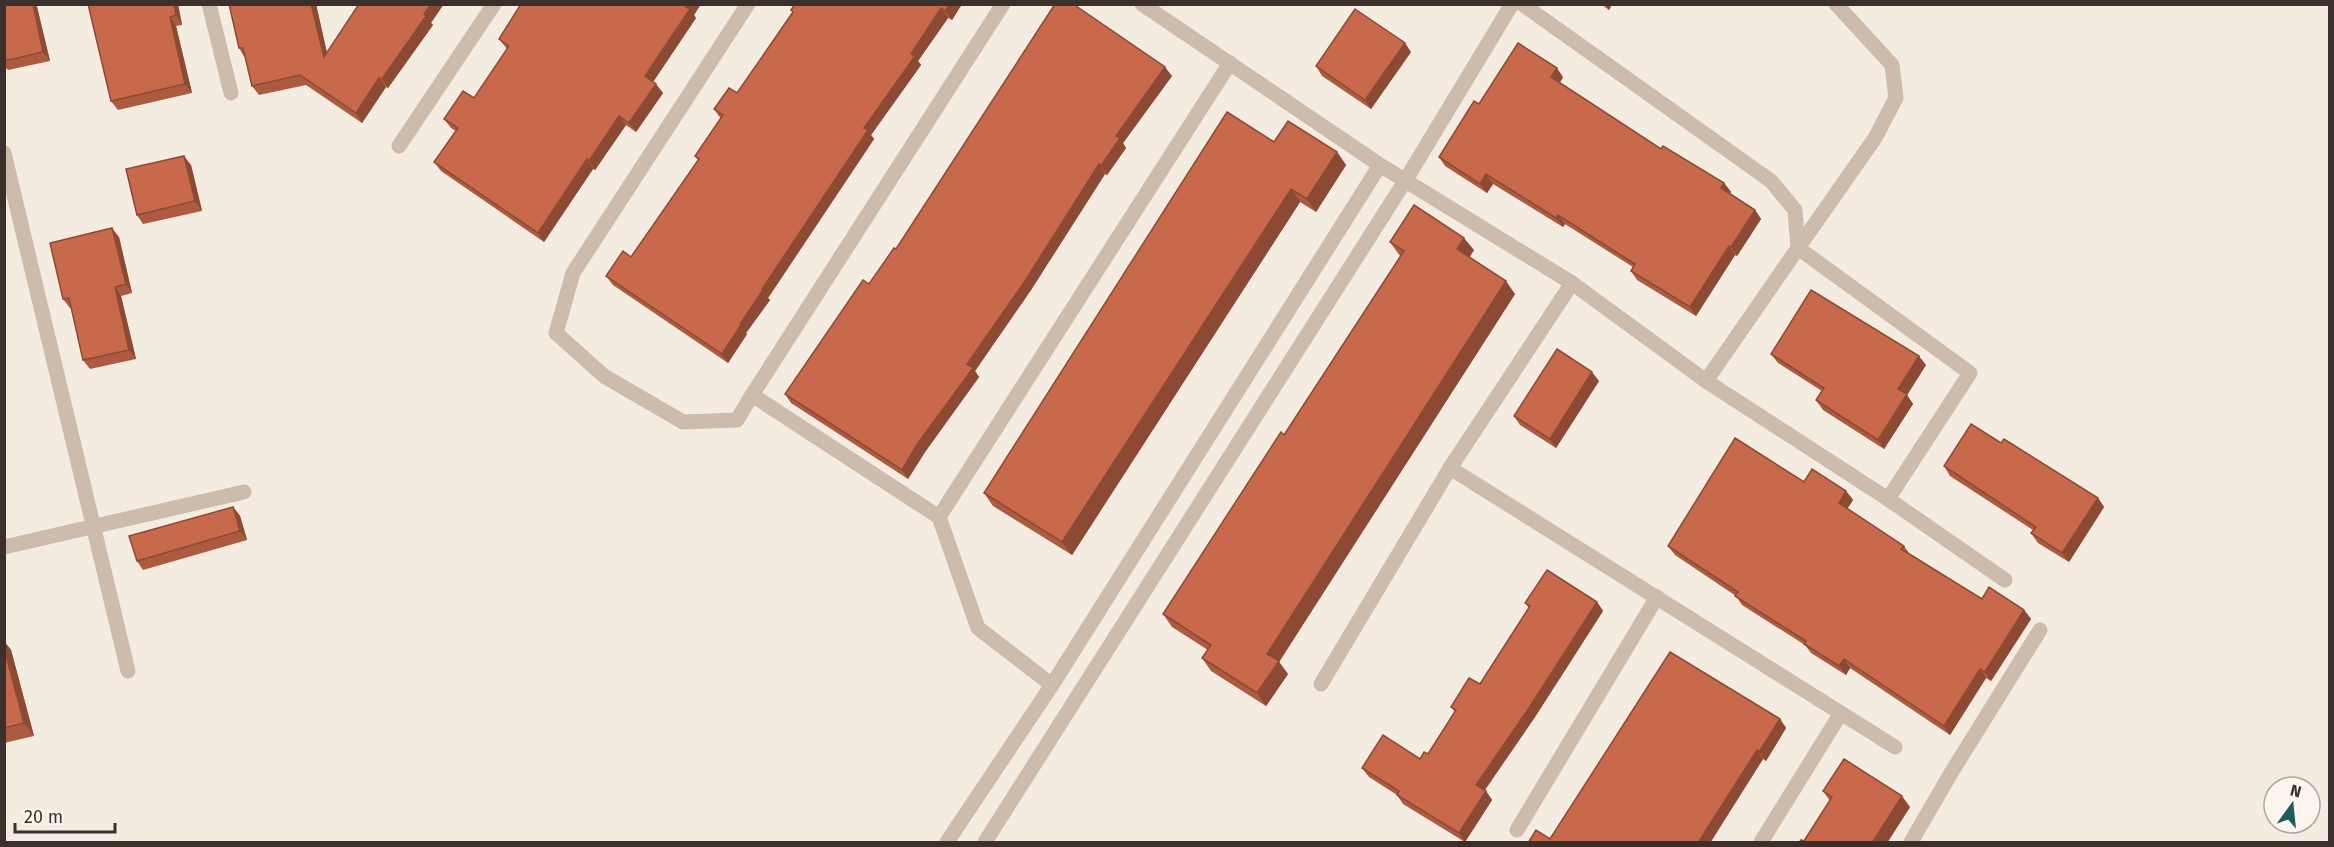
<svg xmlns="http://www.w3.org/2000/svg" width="2334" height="847" viewBox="0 0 2334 847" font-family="'Fira Sans',sans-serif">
  <rect width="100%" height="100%" fill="#f4ebe1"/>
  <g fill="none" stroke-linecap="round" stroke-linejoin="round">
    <!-- service -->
    <path stroke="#cdbbac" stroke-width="15" d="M1911,842L1951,773L2040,630"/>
    <!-- minor -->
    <g stroke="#cdbbac" stroke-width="15">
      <path d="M209,4L231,93"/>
      <path d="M748,4L573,273L556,333L604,376L683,422L737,420L752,395"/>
      <path d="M1003,4L752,395L939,517L978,628L1052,685"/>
      <path d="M1142,4L1380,165L1572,283L1706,381L1888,499L2005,580"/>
      <path d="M1522,4L1771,181L1795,210L1798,248L1706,381"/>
      <path d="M1836,4L1892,65L1896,98L1875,138L1798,248L1970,373L1888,499"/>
      <path d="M399,146L494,4"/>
      <path d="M4,153L128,671"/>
      <path d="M1450,468L1895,747"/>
      <path d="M939,517L1230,63"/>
      <path d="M4,547L244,492"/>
      <path d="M1321,684L1450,468L1572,283"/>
      <path d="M1517,830L1657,597"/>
      <path d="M947,842L1052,685L1380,165"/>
      <path d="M985,842L1405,181L1512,4"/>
      <path d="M1761,842L1841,713"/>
    </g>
  </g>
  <!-- wall -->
  <g fill="#ac5a40">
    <path d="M4,4L37,7L50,61L8,70L4,66Z"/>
    <path d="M88,4H178L182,25L176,26L192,93L118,110L111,101Z"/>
    <path d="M316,4L327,53L431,23L433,25L388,88L386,87L362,123L306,85L259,95L252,86L245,58L239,48Z"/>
    <path d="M521,4H701L694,15L696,18L653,82L663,93L636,132L626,125L595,170L593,169L544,242L441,171L434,162L456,131L451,128L444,119L474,98L507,49L499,39Z"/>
    <path d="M795,4H962L952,20L948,18L918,61L921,65L871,135L874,139L768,298L770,300L746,333L747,334L728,363L613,285L606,276L631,257L698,160L695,156L721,119L714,109L737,93L793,13L791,10Z"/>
    <path d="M1601,4H1612L1609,10Z"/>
    <path d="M1411,52L1371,109L1322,76L1316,66Z"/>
    <path d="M1172,76L1123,143L1126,148L1107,175L1105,174L1031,290L975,371L979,377L925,452L908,479L791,403L785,394L896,249Z"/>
    <path d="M1563,77L1560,83L1661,149L1724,183L1731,192L1730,194L1755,210L1761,219L1737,256L1735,255L1696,316L1637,280L1631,271L1633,267L1565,224L1563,227L1493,184L1487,193L1445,166L1439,157L1479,104Z"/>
    <path d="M1274,142L1337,152L1346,165L1316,212L1300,202L1072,555L993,506L984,493Z"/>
    <path d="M191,165L202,211L143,224L137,215Z"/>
    <path d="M119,237L132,293L121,296L136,359L90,369L83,360L71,308H70L63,299Z"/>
    <path d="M1390,242L1474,250L1470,257L1515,294L1279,662L1288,674L1266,706L1211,671L1202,658L1208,650L1172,627L1163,614L1284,435L1400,256Z"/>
    <path d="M1771,354L1926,365L1907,395L1913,404L1884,449L1823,410L1816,400L1822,391L1778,363Z"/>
    <path d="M1599,381L1556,448L1520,425L1514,416Z"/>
    <path d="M2001,443L2098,498L2104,507L2069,562L2038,543L2031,533L2033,530L1950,476L1944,466Z"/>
    <path d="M1804,482L1846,491L1853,500L1847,509L1904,546L1909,553L1982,599L2024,610L2031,619L1991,681L1986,678L1950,735L1850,668L1846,675L1811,653L1805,645L1742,605L1736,596L1675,555L1668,546Z"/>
    <path d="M233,507L240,516L247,540L143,570L137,561Z"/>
    <path d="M1597,602L1603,611L1535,717L1485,790L1492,800L1465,842L1403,804L1397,795L1369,777L1362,768L1420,759L1428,754L1455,712L1451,707L1480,684L1529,608L1525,603Z"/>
    <path d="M4,641L11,650L34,736L4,743Z"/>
    <path d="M1780,719L1786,728L1766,761L1763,759L1710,843H1528L1550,839Z"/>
    <path d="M1823,791L1910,807L1887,843H1799L1804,841L1830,801Z"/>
  </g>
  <!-- shaded-wall -->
  <g fill="#8c4a34">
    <path d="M33,4H36L37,7L50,61L43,52Z"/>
    <path d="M174,4H178L182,25L176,15Z"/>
    <path d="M311,4H316L330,67L324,57Z"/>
    <path d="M431,4H444L431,23L433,25L388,88L382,79Z"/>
    <path d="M688,4H701L694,15L696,18L651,85L645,76Z"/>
    <path d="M950,4H962L952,20L945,11Z"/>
    <path d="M1605,4H1612L1609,10Z"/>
    <path d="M941,8L948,18L918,61L921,65L871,135L874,139L768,298L770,300L746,333L747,334L728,363L722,354L911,54Z"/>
    <path d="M170,17L176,26L192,93L185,84Z"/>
    <path d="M1405,43L1411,52L1371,109L1365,100Z"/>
    <path d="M1165,67L1172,76L1123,143L1126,148L1107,175L1101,166L1116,136Z"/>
    <path d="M1557,68L1563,77L1557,86L1551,77Z"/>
    <path d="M379,78L386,87L362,123L356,113Z"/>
    <path d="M656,84L663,93L636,132L629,123Z"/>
    <path d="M619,116L626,125L595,170L589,161Z"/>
    <path d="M1337,152L1346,165L1316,212L1307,199Z"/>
    <path d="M184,156L191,165L202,211L195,201Z"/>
    <path d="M587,159L593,169L544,242L538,233Z"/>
    <path d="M1099,164L1105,174L1031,290L975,371L979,377L925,452L908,479L902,470L967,364Z"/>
    <path d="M1486,174L1493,184L1487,193L1480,184Z"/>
    <path d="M1724,183L1731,192L1727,197L1721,188Z"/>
    <path d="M1291,189L1300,202L1072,555L1062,542Z"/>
    <path d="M1755,210L1761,219L1737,256L1731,247Z"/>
    <path d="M1558,215L1565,224L1563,227L1556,218Z"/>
    <path d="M112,228L119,237L132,293L126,284Z"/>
    <path d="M1464,238L1474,250L1466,261L1457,249Z"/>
    <path d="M1729,246L1735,255L1696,316L1690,307Z"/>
    <path d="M1506,281L1515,294L1279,662L1288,674L1266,706L1257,693L1267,654Z"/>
    <path d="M115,287L121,296L136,359L129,350Z"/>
    <path d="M1919,356L1926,365L1907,395L1913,404L1884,449L1878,440L1898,389Z"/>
    <path d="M1592,372L1599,381L1556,448L1550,439Z"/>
    <path d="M1846,491L1853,500L1845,512L1839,503Z"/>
    <path d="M2098,498L2104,507L2069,562L2062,553Z"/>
    <path d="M233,507L240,516L247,540L240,531Z"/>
    <path d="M1597,602L1603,611L1535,717L1482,794L1476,785Z"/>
    <path d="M2024,610L2031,619L1991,681L1985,672Z"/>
    <path d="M4,641L11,650L34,736L24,723L4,650Z"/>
    <path d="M1844,659L1850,668L1846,675L1839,666Z"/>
    <path d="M1980,669L1986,678L1950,735L1944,726Z"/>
    <path d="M1780,719L1786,728L1766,761L1759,752Z"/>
    <path d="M1757,750L1763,759L1710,843H1698Z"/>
    <path d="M1486,791L1492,800L1465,842L1459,833Z"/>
    <path d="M1902,796L1910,807L1887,843H1872Z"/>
  </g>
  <!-- building -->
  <g fill="#c8694b" stroke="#8c4a34" stroke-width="1.5">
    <path d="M4,4H33L43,52L4,61Z"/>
    <path d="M88,4H174L176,15L170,17L185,84L111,101Z"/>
    <path d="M229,4H311L324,57L359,4H431L424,14L426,16L382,79L379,78L356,113L300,75L252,86L243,48H239Z"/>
    <path d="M521,4H688L686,7L690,9L645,76L656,84L629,123L619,116L589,161L587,159L538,233L434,162L458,128L444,119L463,91L474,98L509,46L499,39Z"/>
    <path d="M795,4H950L945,11L941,8L911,54L915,56L864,128L868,130L762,289L763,290L740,324L741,325L722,354L606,276L623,251L631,257L699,159L695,156L723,115L714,109L729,88L737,93L793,12L791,10Z"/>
    <path d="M1055,4H1073L1165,67L1116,136L1120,138L1101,166L1099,164L1025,281L967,364L973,368L918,443L902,470L785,394L863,280L869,284L894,248L896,249Z"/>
    <path d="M1355,9L1405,43L1365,100L1316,66Z"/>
    <path d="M1518,43L1557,68L1551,77L1661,149L1663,146L1724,183L1721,188L1755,210L1731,247L1729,246L1690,307L1631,271L1635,264L1558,215L1556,218L1486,174L1480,184L1439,157L1474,101L1479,104Z"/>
    <path d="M1227,112L1274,142L1288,121L1337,152L1307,199L1291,189L1062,542L984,493Z"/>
    <path d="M184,156L195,201L137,215L126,169Z"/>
    <path d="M1414,205L1464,238L1457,249L1506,281L1267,654L1279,661L1257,693L1202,658L1211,645L1163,614L1281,432L1284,435L1404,251L1390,242Z"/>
    <path d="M112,228L126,284L115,287L129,350L83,360L69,298L63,299L50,243Z"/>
    <path d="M1811,290L1919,356L1898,389L1907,394L1878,440L1816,400L1824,388L1771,354Z"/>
    <path d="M1557,349L1592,372L1550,439L1514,416Z"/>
    <path d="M1971,424L2001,443L2004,439L2098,498L2062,553L2031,533L2036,527L1944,466Z"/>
    <path d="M1735,438L1804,482L1812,469L1846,491L1839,503L1904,546L1901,549L1982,599L1989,587L2024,610L1985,672L1980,669L1944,726L1844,659L1839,666L1804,644L1806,641L1735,596L1738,592L1668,546Z"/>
    <path d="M233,507L240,531L137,561L129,536Z"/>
    <path d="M1547,570L1597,602L1529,708L1476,785L1486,791L1459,833L1397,795L1399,791L1362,768L1383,735L1420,759L1424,752L1428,754L1456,710L1451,707L1469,678L1480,684L1530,606L1525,603Z"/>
    <path d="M4,648L24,723L4,728Z"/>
    <path d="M1670,652L1780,719L1759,752L1757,750L1698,843H1528L1536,830L1550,839Z"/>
    <path d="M1844,759L1902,796L1872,843H1799L1801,840L1804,841L1832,797L1823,791Z"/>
  </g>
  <!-- border -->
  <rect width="2334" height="847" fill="none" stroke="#3b302b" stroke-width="12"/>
  <!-- north arrow -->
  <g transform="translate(2292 805) rotate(15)"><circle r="28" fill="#fbf5ee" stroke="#aea6a0" stroke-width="1.5"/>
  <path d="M0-4.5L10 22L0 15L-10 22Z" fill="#1f5a5e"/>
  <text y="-9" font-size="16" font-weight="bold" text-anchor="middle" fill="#3b302b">N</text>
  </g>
  <!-- scale -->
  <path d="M15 823v9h100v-9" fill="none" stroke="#3b302b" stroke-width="3"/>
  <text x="24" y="823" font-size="18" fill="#3b302b" stroke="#fbf5ee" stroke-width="4.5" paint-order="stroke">20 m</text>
</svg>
